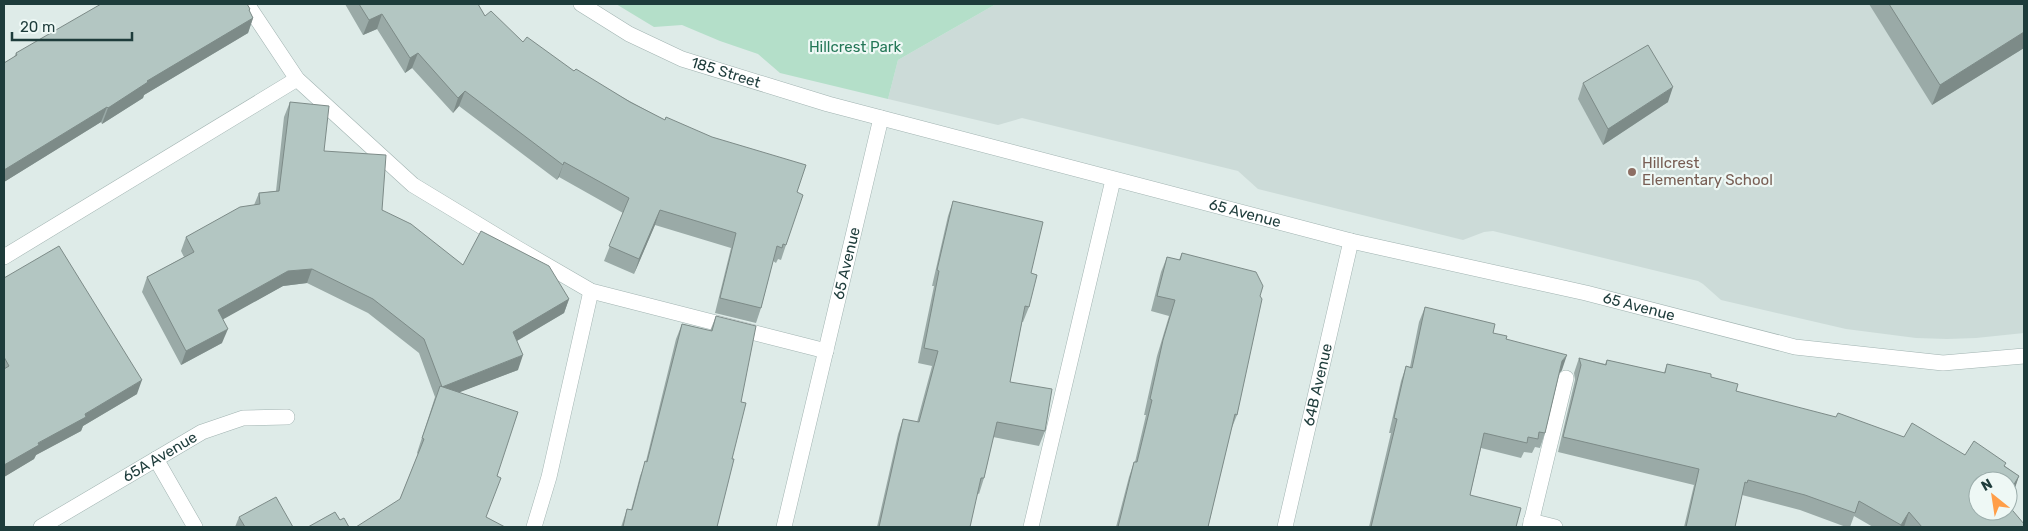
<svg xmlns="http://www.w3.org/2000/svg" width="2028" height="531" viewBox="0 0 2028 531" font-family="Rubik,sans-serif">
  <rect width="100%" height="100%" fill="#deebe8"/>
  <!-- built -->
  <path fill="#ccdbd8" d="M996,4H2024V333L1976,338L1947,339L1916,338L1846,329L1721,300L1703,284L1698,281L1493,231L1484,232L1463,240L1258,189L1238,171L1022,118L998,125L888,99L898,60Z"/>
  <!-- park -->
  <path fill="#b4dfc9" d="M616,4H996L898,60L888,99L780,73L758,54L720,41L682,25L654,27Z"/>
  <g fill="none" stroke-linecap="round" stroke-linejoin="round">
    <defs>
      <g id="minor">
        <path d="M247,4L297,79L413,185L517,248L591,291L826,351"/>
        <path id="s1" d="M581,4L629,34L682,59L828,104L1351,241L1586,293L1795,347L1943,363L2024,356"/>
        <path d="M4,257L297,79"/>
        <path d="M156,459L195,527"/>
        <path d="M1531,521L1555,527"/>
        <path id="s2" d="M41,527L202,432L243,418L287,417"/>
        <path d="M534,527L549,477L591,291"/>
        <path id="s3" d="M784,527L881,118"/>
        <path d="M1031,527L1113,180"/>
        <path id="s4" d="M1285,527L1351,241"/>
        <path d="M1530,527L1566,378"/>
      </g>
    </defs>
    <!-- minor casing -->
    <use href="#minor" stroke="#a1b3b1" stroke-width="16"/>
    <!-- minor -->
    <use href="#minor" stroke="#fff" stroke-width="15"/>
  </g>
  <!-- wall -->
  <g fill="#9aaaa7">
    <path d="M345,4H478L485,16L523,42L574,71L797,192L786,245L781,260L778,259L776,263L773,261L761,308L756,323L715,313L731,248L655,225L634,274L604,261L623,213L559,177L557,180L459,106L453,113L412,68L405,73L377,29L363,35Z"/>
    <path d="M1869,4H2024V48L1932,105Z"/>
    <path d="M250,9L249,11L253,18L248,33L144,95L143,98L102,124L101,122L4,182V63L14,57L16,53Z"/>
    <path d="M1583,83L1668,102L1603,145L1578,99Z"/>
    <path d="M290,102L324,151L382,210L463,265L569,299L564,313L517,341L518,370L459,392L400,499L418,454L417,453L435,397L419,353L368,313L307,283L283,286L222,319V343L181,365L142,292L147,277L184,257L181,251L186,237L254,205L259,193L276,191L284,117Z"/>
    <path d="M953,201L1031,273L1029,307L1023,322H1022L1010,382L1045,431L1039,446L993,437L984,478L979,494L977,493L970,527H877L898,434L903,419L917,422L932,366L918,363L934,286H932L948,216Z"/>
    <path d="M1182,253L1260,296L1237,415L1231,430L1208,527H1116L1129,477L1134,462H1135L1146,415H1144L1157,356L1169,316L1151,311L1161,272L1167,257L1179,260Z"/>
    <path d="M4,278L137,394L83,426L81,431L36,455L34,459L4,477Z"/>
    <path d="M1425,307L1493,333L1506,339L1562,370L1559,373L1545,433L1540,448L1535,447L1532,453L1524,452L1521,458L1481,448L1470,495L1516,527H1369L1391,433H1389L1401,381L1406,366L1410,367L1419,322Z"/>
    <path d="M716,316L741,402L732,459L717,527H621L627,509L631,510L640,476L646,461L676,339L682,324L710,331Z"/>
    <path d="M1579,358L1605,364L1607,360L1664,373L1667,364L1711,377L1736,391L1904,437L2005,466L2019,476L2008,505L2024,527H1873L1854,516L1850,527H1846L1800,510L1742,495L1735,527H1684L1694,485L1558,452L1575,380L1574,373Z"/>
    <path d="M239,517L293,527H235Z"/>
  </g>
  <!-- shaded-wall -->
  <g fill="#7d8b88">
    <path d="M250,9L245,23L253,18L248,33L144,95L143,98L102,124L108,108Z"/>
    <path d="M382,14L377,29L363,35L369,20Z"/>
    <path d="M2024,32V48L1932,105L1940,85Z"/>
    <path d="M418,53L412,68L405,73L410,58Z"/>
    <path d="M1673,87L1668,102L1603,145L1608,129Z"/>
    <path d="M465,91L459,106L453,113L458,98Z"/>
    <path d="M107,107L101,122L4,182V170Z"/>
    <path d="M564,162L559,177L557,180L563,165Z"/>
    <path d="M660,210L655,225L634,274L639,259Z"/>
    <path d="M312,269L307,283L283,286L213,325L218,310L288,271Z"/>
    <path d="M569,299L564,313L508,346L513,332Z"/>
    <path d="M228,329L222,343L181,365L186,351Z"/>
    <path d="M523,355L518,370L437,401L442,387Z"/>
    <path d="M1567,355L1562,370L1557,376L1562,361Z"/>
    <path d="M142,380L137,394L83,426L81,431L36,455L34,459L4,477V465L85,414Z"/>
    <path d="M2019,476L2010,503L2008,505V498L2013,486Z"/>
    <path d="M1909,512L1904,527H1900L1901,525Z"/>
  </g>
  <!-- building -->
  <g fill="#b3c6c2" stroke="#7d8b88">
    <path d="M101,4H247L250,9L249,10L253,18L147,81L148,82L108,108L107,107L4,170V63L17,55L16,53Z"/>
    <path d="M359,4H478L485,16L491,11L523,42L527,37L574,71L576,69L630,102L665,120L666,117L712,137L806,165L797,192L803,195L786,245L783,244L782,248L777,246L761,308L720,298L736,233L660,210L639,259L609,246L629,198L564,162L563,165L465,91L458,98L418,53L410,58L382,14L369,20Z"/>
    <path d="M1889,4H2024V32L1940,85Z"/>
    <path d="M1648,45L1673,87L1608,129L1583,83Z"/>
    <path d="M290,102L329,106L324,151L386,155L382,210L411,224L463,265L481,231L549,266L569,299L513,332L523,355L442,387L424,339L373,299L312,269L288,271L218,310L228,329L186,351L147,277L194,252L186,237L240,207L260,204L259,193L279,191Z"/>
    <path d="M953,201L1043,222L1031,273L1037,275L1029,307L1025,306L1010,382L1052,389L1045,431L997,422L984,478H981L970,527H879L903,419L919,422L938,351L924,348L939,271L937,270Z"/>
    <path d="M59,246L142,380L85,414L86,417L38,443L39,445L4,465V369L9,366L4,357V278Z"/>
    <path d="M1182,253L1256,272L1263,286L1260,296L1262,299L1237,415L1235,414L1208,527H1118L1134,462H1137L1152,400L1150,399L1163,340L1175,300L1157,296L1167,257L1180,260Z"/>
    <path d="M1425,307L1495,324L1493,333L1507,336L1506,339L1567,355L1562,361L1545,433L1539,432L1538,439L1528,437L1527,443L1484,433L1470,495L1521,508L1516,527H1371L1397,419L1394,418L1406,366L1412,368Z"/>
    <path d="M716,316L756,326L741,402L746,403L732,459H734L717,527H623L627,509L632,510L645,461L647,462L682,324L712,331Z"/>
    <path d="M1579,358L1606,365L1607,360L1665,373L1667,364L1711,374V377L1738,384L1736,391L1836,417L1838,413L1904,437L1912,423L1965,455L1974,441L2006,463L2004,466L2019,476L2013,486L2015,488L2008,498V481H1978V511H2008V505L2024,524V527H1922L1909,512L1901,525L1859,501L1855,513L1805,495L1748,480L1747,483L1745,482L1735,527H1686L1699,469L1563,437L1581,365Z"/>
    <path d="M440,386L518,412L497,476L501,478L486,517L505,527H356L400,499L424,439L422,438Z"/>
    <path d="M276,497L293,527H245L239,517Z"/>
    <path d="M335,512L340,520L344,518L349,527H308Z"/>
  </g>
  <!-- markers -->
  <circle fill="#8d6e63" stroke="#eef8f5" stroke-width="2" cx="1632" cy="172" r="5"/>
  <g text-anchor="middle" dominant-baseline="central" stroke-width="4.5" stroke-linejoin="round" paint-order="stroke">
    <!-- park labels -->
    <g font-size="15" fill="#247757" stroke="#eef8f5">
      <text x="855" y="47">Hillcrest Park</text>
    </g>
    <!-- street labels -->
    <g font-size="15" fill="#1e3c3b" stroke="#eef8f5">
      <text stroke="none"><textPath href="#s1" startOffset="161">185 Street</textPath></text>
      <text stroke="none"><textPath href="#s1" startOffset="699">65 Avenue</textPath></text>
      <text stroke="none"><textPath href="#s3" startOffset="271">65 Avenue</textPath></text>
      <text stroke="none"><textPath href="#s1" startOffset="1104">65 Avenue</textPath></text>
      <text stroke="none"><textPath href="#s4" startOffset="146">64B Avenue</textPath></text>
      <text stroke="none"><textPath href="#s2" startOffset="138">65A Avenue</textPath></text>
    </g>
    <!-- education labels -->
    <g font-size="15" fill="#785e54" stroke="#eef8f5" text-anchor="start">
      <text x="1642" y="163">Hillcrest<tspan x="1642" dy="17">Elementary School</tspan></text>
    </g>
  </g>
  <!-- border -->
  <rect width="2028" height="531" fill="none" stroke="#1e3c3b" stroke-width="10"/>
  <!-- north arrow -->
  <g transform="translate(1993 496) rotate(330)"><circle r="24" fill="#eef8f5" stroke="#9badab"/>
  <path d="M0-4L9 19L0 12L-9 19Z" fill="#ff9e48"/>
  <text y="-8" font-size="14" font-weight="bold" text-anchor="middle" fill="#1e3c3b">N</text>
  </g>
  <!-- scale -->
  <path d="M12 32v8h120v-8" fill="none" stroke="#1e3c3b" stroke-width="2.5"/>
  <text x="20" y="32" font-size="15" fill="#1e3c3b" stroke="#eef8f5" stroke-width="4" paint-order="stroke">20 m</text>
</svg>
